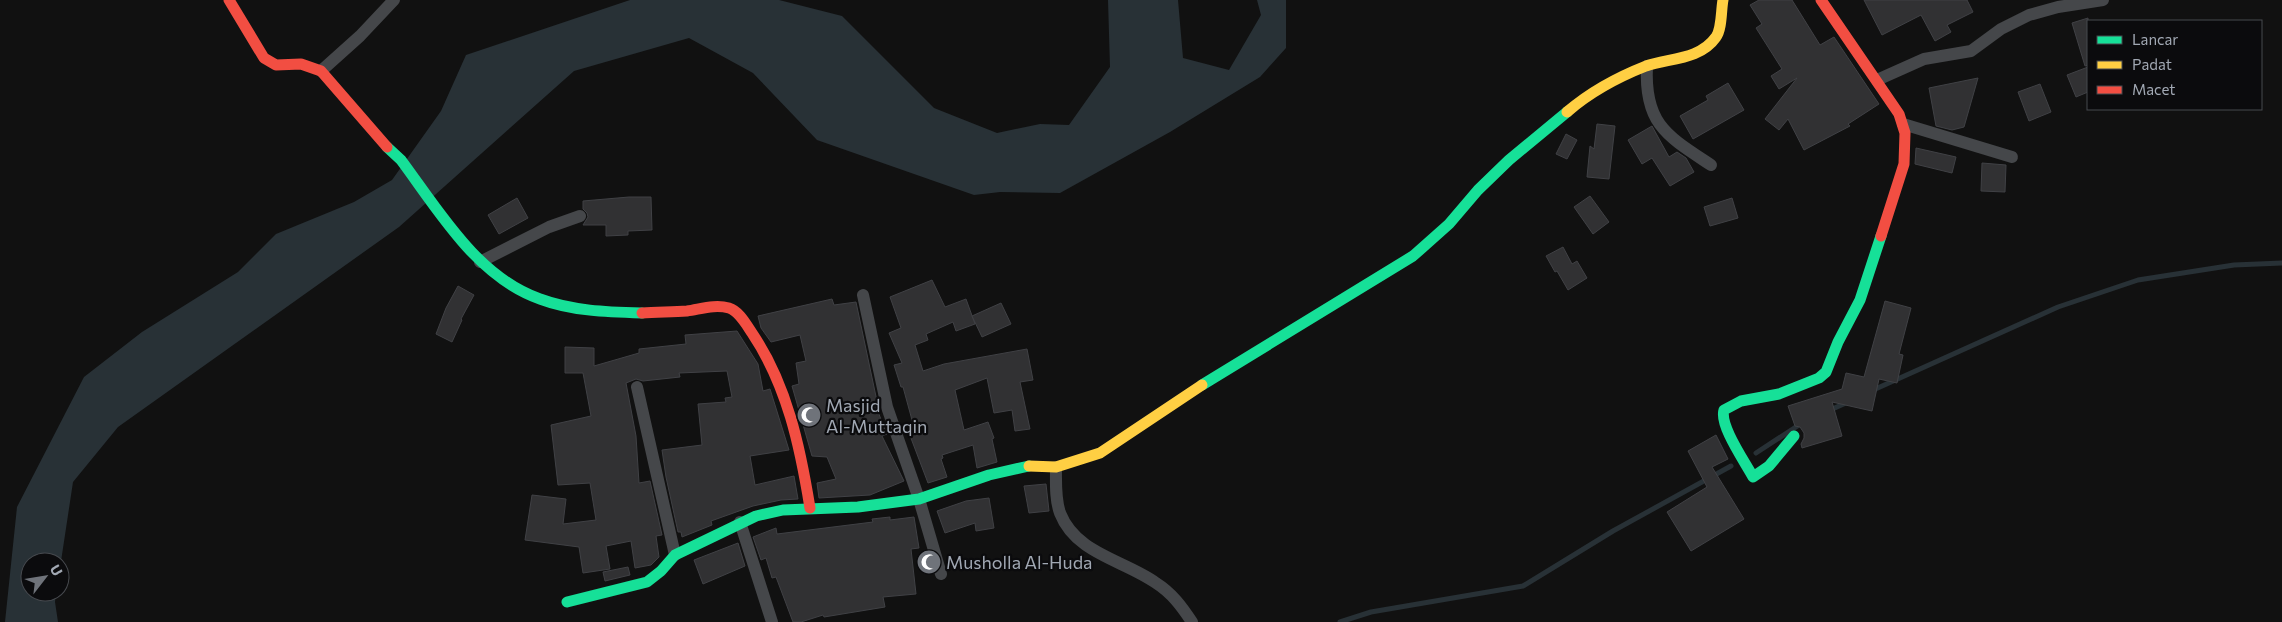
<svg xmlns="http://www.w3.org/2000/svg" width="2282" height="622" viewBox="0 0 2282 622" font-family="Commissioner,sans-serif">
  <rect width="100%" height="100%" fill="#111"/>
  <!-- water -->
  <path fill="#283136" d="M630,0H779L842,16L934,108L997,133L1040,124L1069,125L1110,67L1108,0H1178L1183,58L1229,70L1261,15L1257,0H1286V48L1260,77L1170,132L1060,193L1000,192L974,195L817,140L753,73L689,38L574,71L399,227L118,427L73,482L60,568V562H30V592H56L55,602L58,622H5L17,507L84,377L142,332L238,272L276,234L354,202L392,180L441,111L466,55Z"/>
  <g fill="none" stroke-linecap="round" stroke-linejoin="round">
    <!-- stream -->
    <g stroke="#283136" stroke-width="5">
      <path d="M1871,391L2058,307L2138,280L2234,265L2282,263"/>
      <path d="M1828,411L1848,402"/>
      <path d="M1756,453L1802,423"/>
      <path d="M1340,622L1371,612L1523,586L1613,531L1731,466"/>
    </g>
  </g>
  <!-- building -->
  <g fill="#313133" stroke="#404145">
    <path d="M1759,0H1792L1820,45L1834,37L1879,104L1848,124L1850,126L1804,150L1788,119L1779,130L1765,119L1797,78L1779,89L1771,76L1782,69L1756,28L1762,24L1750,5Z"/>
    <path d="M1864,0H1967L1973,12L1947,25L1951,32L1935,41L1921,15L1882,35Z"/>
    <path d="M2088,18V65L2085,66L2072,23Z"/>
    <path d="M2088,67V92L2076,97L2067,75Z"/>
    <path d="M1978,78L1964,127L1952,130L1936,126L1929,88Z"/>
    <path d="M1728,83L1744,110L1693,139L1680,116L1708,100L1706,96Z"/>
    <path d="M2040,84L2051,112L2029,121L2018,92Z"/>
    <path d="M1597,124L1615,126L1609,179L1587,177L1590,146L1594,149Z"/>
    <path d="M1652,126L1669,157L1677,152L1686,158L1694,172L1670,186L1652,158L1642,164L1628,140Z"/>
    <path d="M1566,134L1577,140L1567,159L1556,154Z"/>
    <path d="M1916,148L1956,157L1952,173L1915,164Z"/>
    <path d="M1982,163L2006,165L2005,192L1981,191Z"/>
    <path d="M1590,196L1609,222L1593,234L1574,207Z"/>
    <path d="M629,197H651L652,230L628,231V235L606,236V225H583L588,217L587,213L583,209V201Z"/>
    <path d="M517,198L528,218L499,234L488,215Z"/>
    <path d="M1732,198L1738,218L1710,226L1704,207Z"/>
    <path d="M1563,247L1572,264L1577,261L1587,278L1568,290L1557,271L1555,272L1546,256Z"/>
    <path d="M932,280L945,307L966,299L975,324L956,331L953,322L926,334L928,340L915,345L923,371L944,364L1027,349L1033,380L1020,382L1030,429L1015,431L1012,410L994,413L987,378L955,390L964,430L988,422L994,438L992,439L997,462L977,468L973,445L942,455L943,458L941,459L947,477L928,483L909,433L915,431L903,387H901L894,365L902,363L889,333L901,328L890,297Z"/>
    <path d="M458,286L474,295L461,319L462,320L452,342L436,334L446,308Z"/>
    <path d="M832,299L834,305L856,302L878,406L876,407L887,434L882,436L904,481L870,495L819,498L817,483L836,479L827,457L812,456L792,386L799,384L796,363L806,361L800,335L771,342L761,328L758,316Z"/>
    <path d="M1885,301L1911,308L1899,354L1903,355L1897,383L1879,379L1872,411L1832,402L1842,436L1802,448L1801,444L1804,438V433L1800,427L1795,426L1788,406L1842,389L1846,373L1864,377Z"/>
    <path d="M1001,303L1011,324L982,337L972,316Z"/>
    <path d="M737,331L758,364L763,391L770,389L789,450L750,456L755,485L794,476L798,499L781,500L753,506L711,521L712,525L682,537L681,532H678L666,477L662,450L702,445L698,404L726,402L725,398L732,397L727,371L679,373L680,377L643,381L636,379L626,383L636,436L639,483L650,481L662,535L656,536L659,557L651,565L635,568L631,541L606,546L610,569L583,573L579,547L525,540L532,495L566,499L563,524L596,520L590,483L558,485L551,425L591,416L583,373H565V347L594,348V366L639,353V349L686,344L685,335Z"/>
    <path d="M1716,435L1728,459L1712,467L1744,519L1691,551L1667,512L1707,487L1688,451Z"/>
    <path d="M1046,484L1049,511L1029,513L1024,486Z"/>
    <path d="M989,498L994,528L976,531L975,523L945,533L937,511L966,501Z"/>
    <path d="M890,517V520L914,517L919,548L911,549L916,594L883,597L885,607L824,617L823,615L801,622H793L776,577L772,578L766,558L761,560L753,537L776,528L777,534L873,522L872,519Z"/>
    <path d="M738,543L745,566L703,584L694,560Z"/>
    <path d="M628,567L630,575L605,581L603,572Z"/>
  </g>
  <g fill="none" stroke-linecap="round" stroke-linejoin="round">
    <!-- street -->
    <g stroke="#45474a" stroke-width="12">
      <path d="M1647,66C1644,124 1667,136 1711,165"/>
      <path d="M321,71L360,36L394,0"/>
      <path d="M1877,80L1924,59L1971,51L2001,29L2029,15L2058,7L2103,0"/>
      <path d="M1903,124L2012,157"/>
      <path d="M480,262L549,227L580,216"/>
      <path d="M863,295L887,407L919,499L941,574"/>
      <path d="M637,387L675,555"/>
      <path d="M1056,467C1056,482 1055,499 1060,513C1076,554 1124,560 1156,583C1172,593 1182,607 1192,622"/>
      <path d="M740,522L772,622"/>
    </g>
    <!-- fast -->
    <g stroke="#16e098" stroke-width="11">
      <path d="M387,147L401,160C439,211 477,277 540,299C572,311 607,312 642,313"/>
      <path d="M1202,385L1413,256L1449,224L1478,190L1509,160L1567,112"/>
      <path d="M1794,436L1769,466L1753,477C1745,462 1719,425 1724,410L1741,401L1779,394L1819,378L1826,372L1838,342L1860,300L1881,236"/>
      <path d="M567,602L647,582L661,571L675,555L756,516L783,510L858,507L919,499L989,475L1029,466"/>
    </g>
    <!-- slow -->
    <g stroke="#ffcf43" stroke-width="11">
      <path d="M1567,112C1589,93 1618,77 1646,66C1669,58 1700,60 1716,37C1722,29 1721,10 1723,0"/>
      <path d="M1029,466L1056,467L1100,453L1202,385"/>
    </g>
    <!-- jam -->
    <g stroke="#f24e42" stroke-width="11">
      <path d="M229,0L264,58L276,65L301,64L321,71L387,147"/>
      <path d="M1821,0L1899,114L1905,133L1904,164L1881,236"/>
      <path d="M642,313C657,312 672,312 687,311C701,309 715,304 729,308C739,311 746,324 752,333C787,385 800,446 810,508"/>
    </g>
  </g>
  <!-- icons -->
  <defs>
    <symbol id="mosque-disc" viewBox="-11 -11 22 22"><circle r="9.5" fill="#6f737a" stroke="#0b0b0d"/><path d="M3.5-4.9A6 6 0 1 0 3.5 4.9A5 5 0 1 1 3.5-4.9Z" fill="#fff"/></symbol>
  </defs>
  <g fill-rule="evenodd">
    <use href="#mosque-disc" x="795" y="401" width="28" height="28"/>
    <use href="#mosque-disc" x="915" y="548" width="28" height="28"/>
  </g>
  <g text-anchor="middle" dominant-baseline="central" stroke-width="4.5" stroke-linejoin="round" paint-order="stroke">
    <!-- poi labels -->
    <g font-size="18" fill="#a1a8b3" stroke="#0b0b0d" text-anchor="start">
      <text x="826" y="405">Masjid<tspan x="826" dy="21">Al-Muttaqin</tspan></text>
      <text x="946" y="562">Musholla Al-Huda</text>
    </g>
  </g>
  <!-- legend -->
  <rect x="2087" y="20" width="175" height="90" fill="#0b0b0d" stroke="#474a4f"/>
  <rect x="2097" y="36" width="25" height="8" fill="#16e098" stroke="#474a4f"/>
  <text x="2132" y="45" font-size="15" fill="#a1a8b3">Lancar</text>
  <rect x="2097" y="61" width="25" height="8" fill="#ffcf43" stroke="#474a4f"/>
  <text x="2132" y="70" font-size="15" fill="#a1a8b3">Padat</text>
  <rect x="2097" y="86" width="25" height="8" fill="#f24e42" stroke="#474a4f"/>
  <text x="2132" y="95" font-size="15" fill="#a1a8b3">Macet</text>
  <!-- north arrow -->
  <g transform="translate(45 577) rotate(59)"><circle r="24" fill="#0b0b0d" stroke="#474a4f"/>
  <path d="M0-4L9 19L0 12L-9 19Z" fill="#6f737a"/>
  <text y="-8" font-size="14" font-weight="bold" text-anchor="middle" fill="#a1a8b3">U</text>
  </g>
</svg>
